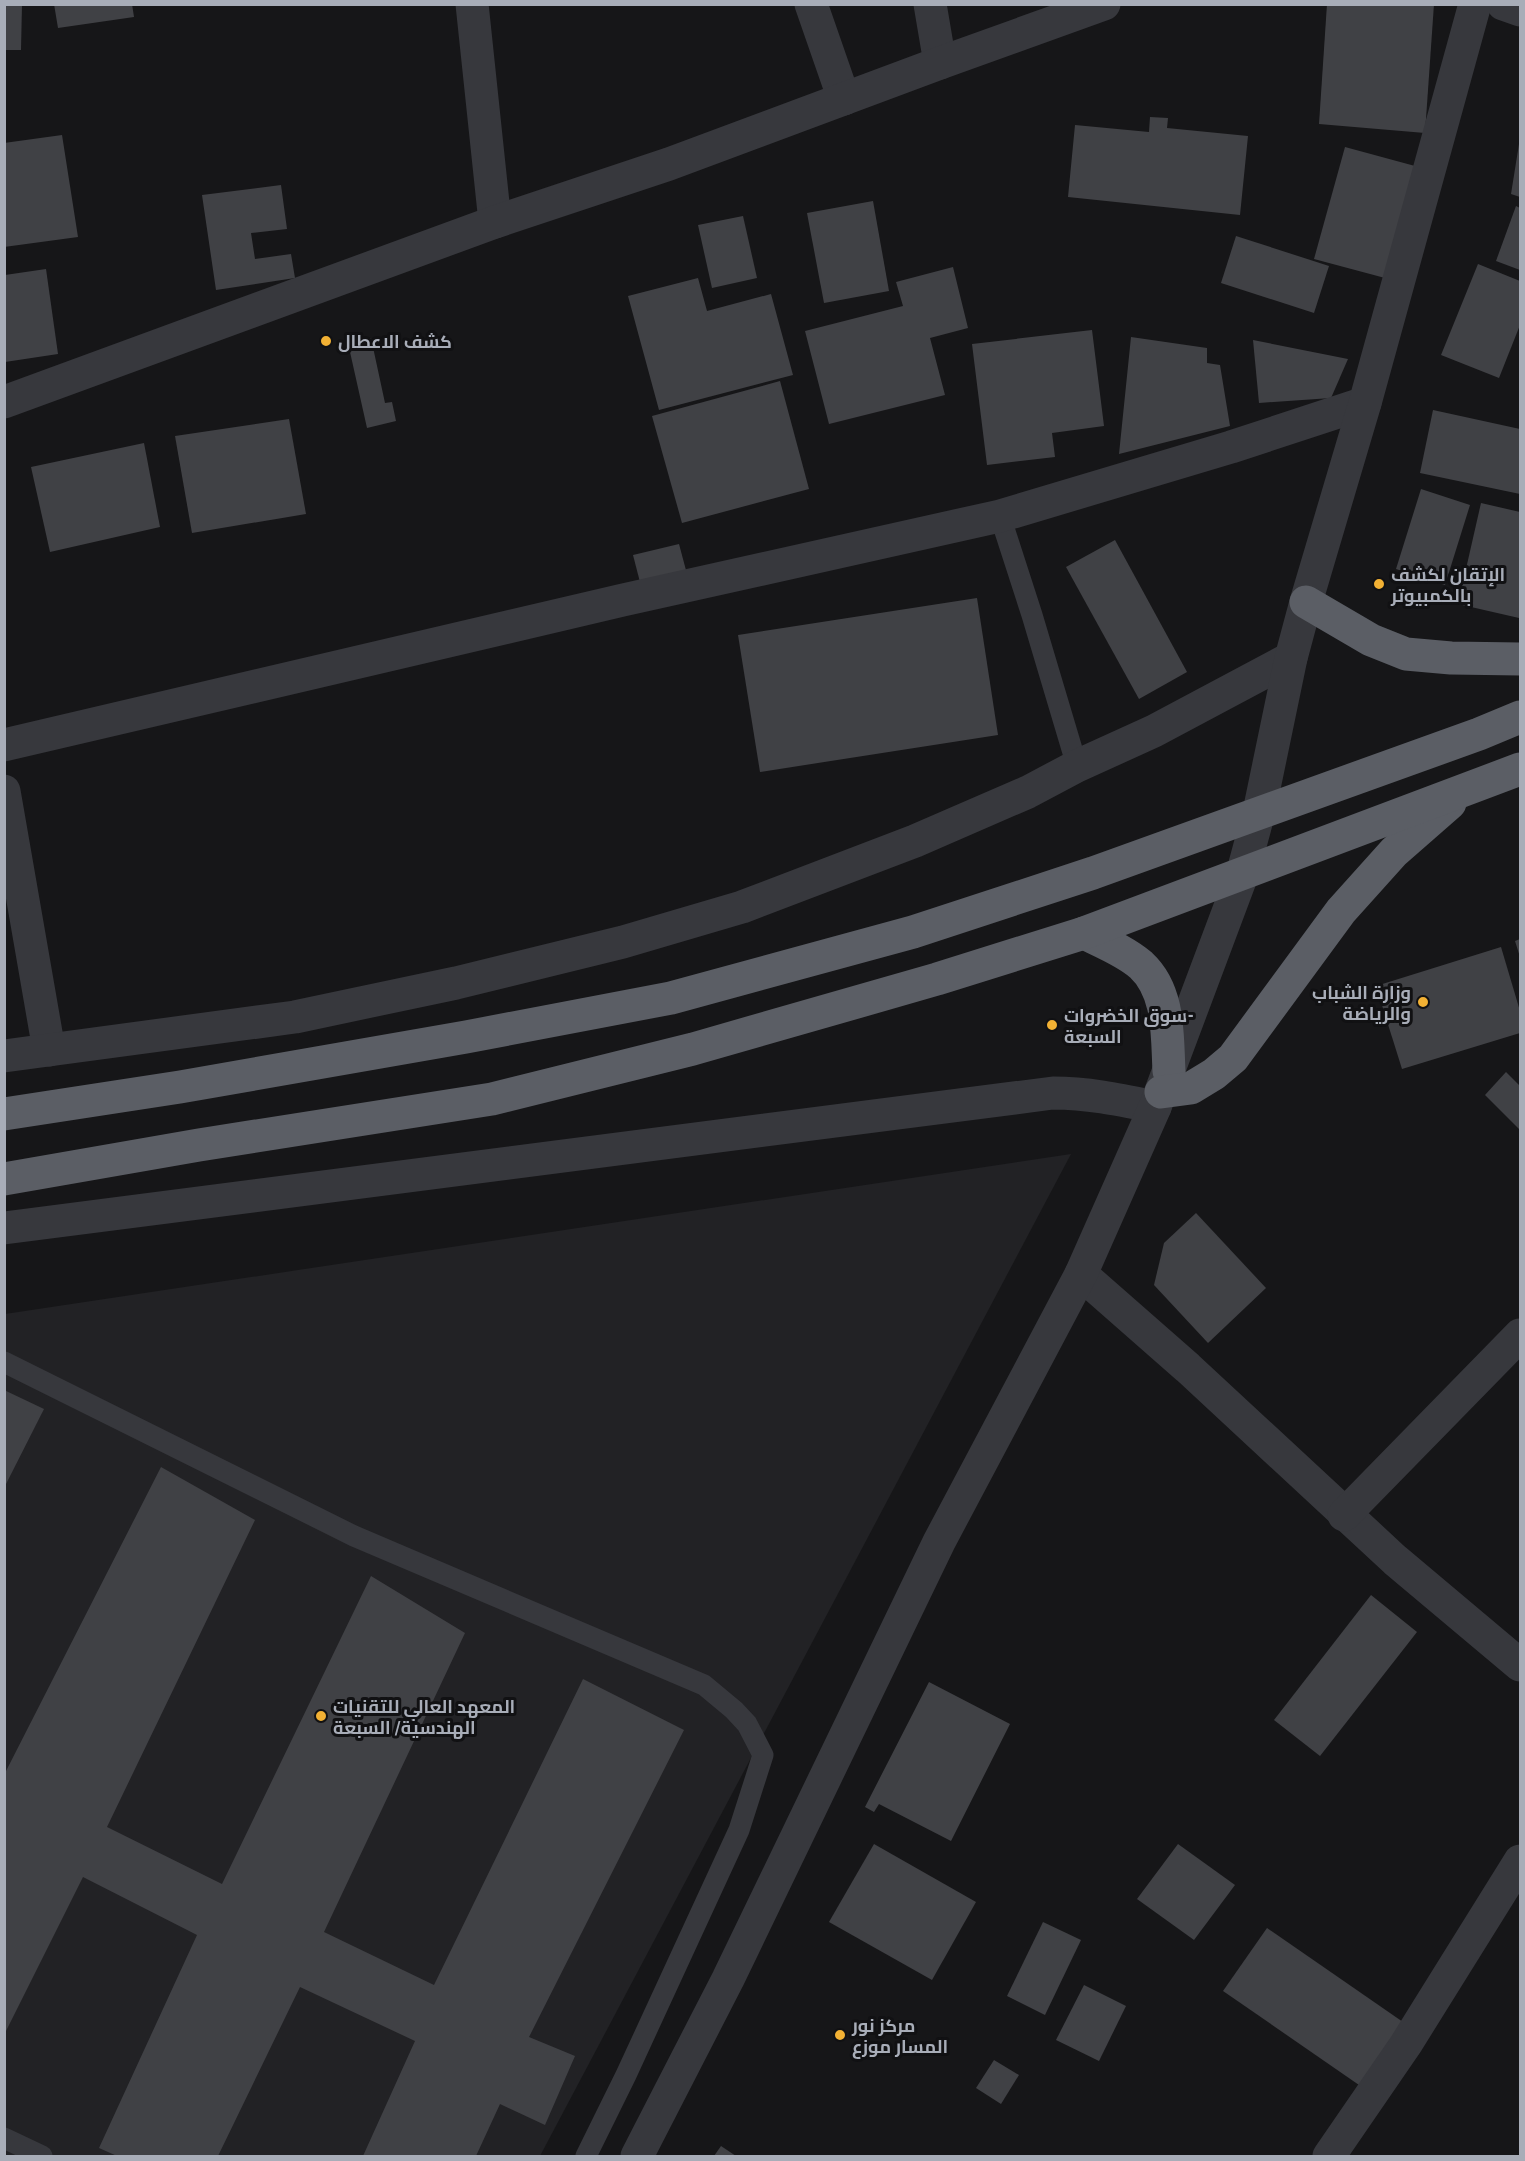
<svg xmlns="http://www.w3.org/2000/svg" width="1525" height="2161" viewBox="0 0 1525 2161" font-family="'Roboto Condensed',Cairo,sans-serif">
  <rect width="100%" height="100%" fill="#161618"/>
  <!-- built -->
  <path fill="#222225" d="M1071,1154L540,2156H5V1314Z"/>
  <!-- building -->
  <g fill="#404145">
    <path d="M4,4H22L21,50H4Z"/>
    <path d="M54,4H132L134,17L58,28Z"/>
    <path d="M1327,4H1434L1425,133L1319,124Z"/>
    <path d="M1150,117L1168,118L1167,128L1248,136L1240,215L1068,197L1075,125L1149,132Z"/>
    <path d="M62,135L78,237L4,247V143Z"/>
    <path d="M1519,144H1520V197L1511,194Z"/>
    <path d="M1345,147L1415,166L1385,278L1314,259Z"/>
    <path d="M281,185L287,229L251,233L255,259L291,254L295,278L216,290L202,195Z"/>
    <path d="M873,201L889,291L824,303L807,213Z"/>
    <path d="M1516,206L1520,208V270L1496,261Z"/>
    <path d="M743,216L757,278L712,288L698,225Z"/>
    <path d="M1236,236L1329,266L1314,313L1221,283Z"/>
    <path d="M1478,264L1520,281V325L1499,378L1441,355Z"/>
    <path d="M953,267L968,328L930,338L945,395L829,424L805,331L903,306L896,282Z"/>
    <path d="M46,269L58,354L5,362V275Z"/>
    <path d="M698,278L707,311L771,294L793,375L659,410L628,296Z"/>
    <path d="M1092,330L1104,426L1052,433L1055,457L987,465L972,344Z"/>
    <path d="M1131,337L1207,348V363L1220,365L1230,426L1119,454Z"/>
    <path d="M371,338L385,403L392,402L396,421L367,428L348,343Z"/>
    <path d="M1253,340L1348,359L1331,398L1259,403Z"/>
    <path d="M780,381L809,489L682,523L652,416Z"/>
    <path d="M1433,410L1520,429V494L1420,473Z"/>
    <path d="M289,419L306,514L192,533L175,436Z"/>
    <path d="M144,443L160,527L50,552L31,467Z"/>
    <path d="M1421,489L1470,505L1445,585L1396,569Z"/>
    <path d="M1481,503L1520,512L1519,618L1458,604Z"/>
    <path d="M1115,540L1187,672L1139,699L1066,567Z"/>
    <path d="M679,544L687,574L641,586L633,555Z"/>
    <path d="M977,598L998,735L760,772L738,635Z"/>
    <path d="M1520,939V957L1515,941Z"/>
    <path d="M1501,947L1520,1011V1033L1402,1069L1376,986Z"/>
    <path d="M1506,1072L1520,1086V1130L1485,1095Z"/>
    <path d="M1196,1213L1266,1288L1208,1343L1154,1285L1164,1243Z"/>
    <path d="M4,1390L44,1409L4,1488Z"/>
    <path d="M161,1467L255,1520L107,1827L222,1884L371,1576L465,1633L324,1932L434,1985L583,1679L684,1730L529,2037L575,2056L545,2125L500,2104L476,2156H363L415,2041L300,1987L218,2156H117L99,2148L197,1935L83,1877L4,2035V1775Z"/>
    <path d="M1371,1595L1417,1632L1320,1756L1274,1720Z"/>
    <path d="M929,1682L1010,1724L951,1841L879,1804L874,1812L865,1807Z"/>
    <path d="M874,1844L976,1902L932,1980L829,1922Z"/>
    <path d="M1178,1844L1235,1885L1194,1940L1137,1899Z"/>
    <path d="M1043,1922L1081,1940L1045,2015L1007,1996Z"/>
    <path d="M1267,1928L1403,2022L1359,2085L1223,1991Z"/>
    <path d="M1084,1985L1126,2006L1099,2061L1056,2040Z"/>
    <path d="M994,2060L1019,2075L1001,2104L976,2088Z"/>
    <path d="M721,2146L736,2156H714Z"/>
  </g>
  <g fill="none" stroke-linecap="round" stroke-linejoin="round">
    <!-- service -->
    <g stroke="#37383d" stroke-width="21">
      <path d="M1000,516L1032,615L1077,766"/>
      <path d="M4,1362L354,1536L704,1685L734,1710L747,1724L763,1755L739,1830L626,2075L586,2156"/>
      <path d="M4,2138L42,2156"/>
    </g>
    <!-- minor -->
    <g stroke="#37383d" stroke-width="33">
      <path d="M472,4L495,222"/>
      <path d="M811,4L844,99"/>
      <path d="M930,4L940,63"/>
      <path d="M1503,4L1520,10"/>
      <path d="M4,745L623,600L1000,516L1231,447L1365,403"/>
      <path d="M4,791L49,1050"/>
      <path d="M1081,1274L1188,1368L1395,1560L1520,1665"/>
      <path d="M1344,1515L1520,1335"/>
      <path d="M1329,2156L1406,2044L1520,1861"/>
    </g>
    <!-- tertiary -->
    <g stroke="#37383d" stroke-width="33">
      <path d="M4,402L495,222L669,164L940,63L1104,4"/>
      <path d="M4,1056L295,1017L456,983L623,942L742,907L915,841L1028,792L1077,766L1154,731L1291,658"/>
      <path d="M4,1228L1053,1093C1089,1093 1121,1100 1155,1107"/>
      <path d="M637,2156L728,1979L939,1542L1081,1274L1155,1107L1242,875L1259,812L1291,658L1306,602L1365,403L1475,4"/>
    </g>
    <!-- trunk -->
    <g stroke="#5b5e65" stroke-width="33">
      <path d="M1306,602L1371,640L1406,654L1451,658L1520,659"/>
      <path d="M1084,933C1102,942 1125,951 1141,965C1170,992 1167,1035 1169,1071"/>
      <path d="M1161,1092L1191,1088L1214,1074L1233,1058L1341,911L1394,852L1450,803"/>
      <path d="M4,1114L180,1087L466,1037L671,998L913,932L1093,873L1479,734L1520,717"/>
      <path d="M4,1179L199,1145L492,1099L693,1049L937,979L1084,933L1520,769"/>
    </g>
  </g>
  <!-- markers -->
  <g fill="#f2b134" stroke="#111113" stroke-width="2">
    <circle cx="326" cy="341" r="6"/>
    <circle cx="1379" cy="584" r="6"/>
    <circle cx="1423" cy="1002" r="6"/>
    <circle cx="1052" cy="1025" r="6"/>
    <circle cx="321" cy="1716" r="6"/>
    <circle cx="840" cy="2035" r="6"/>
  </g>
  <g text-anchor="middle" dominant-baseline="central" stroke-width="6" stroke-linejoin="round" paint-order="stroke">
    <!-- poi labels -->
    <g font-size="18" font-weight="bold" fill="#a8adb8" stroke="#111113" text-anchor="start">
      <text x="338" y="341">كشف الاعطال</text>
      <text x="1391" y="574">الإتقان لكشف<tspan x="1391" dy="21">بالكمبيوتر</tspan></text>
      <text x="1411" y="992" text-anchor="end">وزارة الشباب<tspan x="1411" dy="21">والرياضة</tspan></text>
      <text x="1064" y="1015">سوق الخضروات-<tspan x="1064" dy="21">السبعة</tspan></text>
      <text x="333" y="1706">المعهد العالي للتقنيات<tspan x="333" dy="21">الهندسية/ السبعة</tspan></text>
      <text x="852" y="2025">مركز نور<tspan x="852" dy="21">المسار موزع</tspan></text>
    </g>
  </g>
  <!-- border -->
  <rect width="1525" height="2161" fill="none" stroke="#a8adb8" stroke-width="12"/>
</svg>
